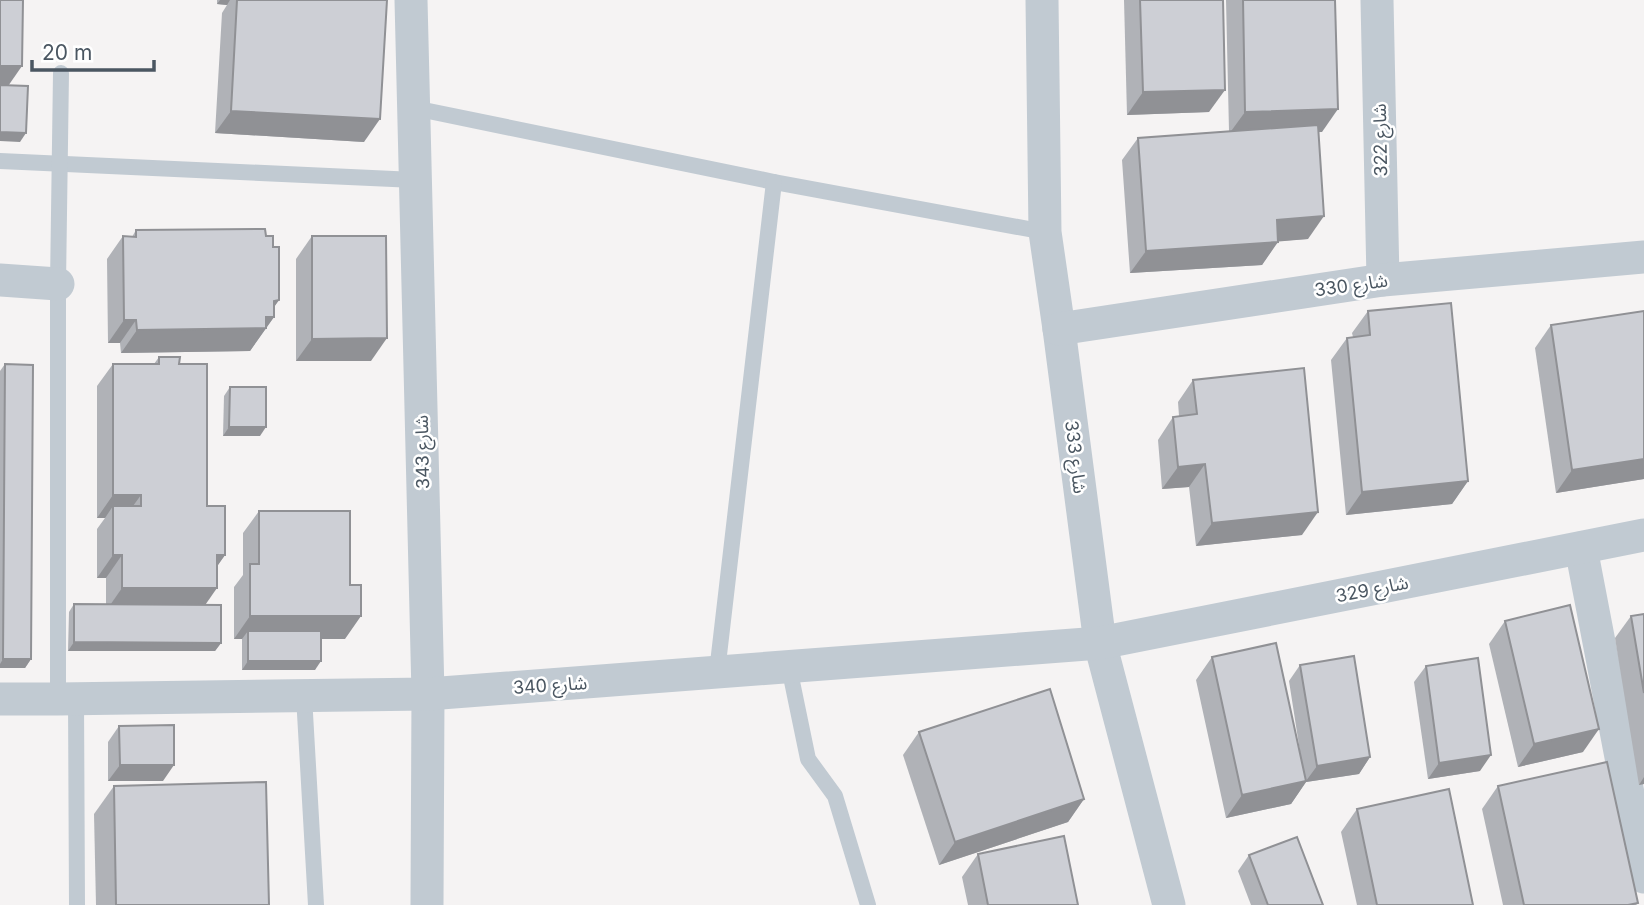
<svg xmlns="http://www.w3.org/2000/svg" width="1644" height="905" viewBox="0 0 1644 905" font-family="Inter,'Noto Sans Arabic',sans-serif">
  <rect width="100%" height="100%" fill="#f5f3f3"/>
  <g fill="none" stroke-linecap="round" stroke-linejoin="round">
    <!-- lane -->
    <g stroke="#c1cad2" stroke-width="16">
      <path d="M414,108L774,182L1045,232"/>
      <path d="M0,161L415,180"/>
      <path d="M789,667L808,759L835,796L868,905"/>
      <path d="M717,672L774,182"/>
      <path d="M304,696L316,905"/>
      <path d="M58,699V284L61,73"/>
      <path d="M76,699L77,905"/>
    </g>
    <!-- street -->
    <g stroke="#c1cad2" stroke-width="33">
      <path d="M411,0L428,694L427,905"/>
      <path d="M1042,0L1045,232L1059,329L1100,643L1169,905"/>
      <path d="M1377,0L1383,280"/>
      <path d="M0,280L58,284"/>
      <path d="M1059,329L1383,280L1644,257"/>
      <path d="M1581,548L1644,877"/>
      <path d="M0,699H58L428,694L1100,643L1644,535"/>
    </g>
  </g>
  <!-- wall -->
  <g fill="#b0b2b7">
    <path d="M217,0H387L364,142L215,133L222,13L227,5L217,4Z"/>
    <path d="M1124,0H1223L1209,112L1127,115Z"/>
    <path d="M1226,0H1335L1322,132H1318L1308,239L1278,241L1262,265L1130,273L1122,160L1138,138L1229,131Z"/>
    <path d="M136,230L266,236L273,247L279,300L274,307V317L250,351L121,353L120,343H108L107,259L123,236L132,237Z"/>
    <path d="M312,236L371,361H296V259Z"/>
    <path d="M1368,311L1468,481L1452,504L1346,515L1331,360L1347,338L1353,337L1352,333Z"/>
    <path d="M1551,325L1644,479L1556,493L1535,348Z"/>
    <path d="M159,357L179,364L207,506L225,555L217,566L205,605L221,643L215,651H68L69,612L74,604H106V578H97V529L105,518H97V386L113,364H154Z"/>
    <path d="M5,364L31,659L25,668H0V371Z"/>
    <path d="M1193,380L1302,535L1196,546L1189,487L1162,489L1158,440L1173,417L1179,416L1178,402Z"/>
    <path d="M230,387L260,436H223L224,396Z"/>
    <path d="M259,511L345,639H321L315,670H242V639H234V587L243,575V533Z"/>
    <path d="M1644,614V784L1639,785L1615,638L1631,616Z"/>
    <path d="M1505,621L1583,752L1518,767L1489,644Z"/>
    <path d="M1212,657L1301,758L1289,681L1300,665L1370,757L1359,774L1306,782L1291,804L1226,818L1196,680Z"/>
    <path d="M1426,666L1480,771L1428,779L1414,682Z"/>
    <path d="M119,726L163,781H108V742Z"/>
    <path d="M919,732L1084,799L1068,822L939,865L903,755Z"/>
    <path d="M114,786L269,905H96L94,814Z"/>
    <path d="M1498,786L1638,903L1636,905H1503L1482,809Z"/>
    <path d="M1357,809L1473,905H1357L1341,832Z"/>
    <path d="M978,854L1078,905H968L962,877Z"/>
    <path d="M1249,855L1323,905H1251L1238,871Z"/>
  </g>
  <!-- shaded-wall -->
  <g fill="#909195">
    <path d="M220,0H230L227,5L217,4Z"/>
    <path d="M0,66H22L6,89H0Z"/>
    <path d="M1225,90L1209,112L1127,115L1143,92Z"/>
    <path d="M1338,109L1322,132L1229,134L1245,112Z"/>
    <path d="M231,111L380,119L364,142L215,133Z"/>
    <path d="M0,132L26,133L20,142L0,141Z"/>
    <path d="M1324,216L1308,239L1261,243L1277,220Z"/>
    <path d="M1278,242L1262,265L1130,273L1146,251Z"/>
    <path d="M279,300L267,317H274L250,351L121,353L137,330Z"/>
    <path d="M124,320H136L120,343H108Z"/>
    <path d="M387,338L371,361H296L312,339Z"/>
    <path d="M229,427H266L260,436H223Z"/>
    <path d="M1644,459V479L1556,493L1572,470Z"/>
    <path d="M1205,464L1189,487L1162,489L1178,467Z"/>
    <path d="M1468,481L1452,504L1346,515L1362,492Z"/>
    <path d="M113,495H141L125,517L113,506L105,518H97Z"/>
    <path d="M1318,512L1302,535L1196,546L1212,523Z"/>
    <path d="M113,555H122L106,578H97Z"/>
    <path d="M217,555H225L209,578Z"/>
    <path d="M122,588H217L201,611H106Z"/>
    <path d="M250,616H361L345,639H248V631L242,639H234Z"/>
    <path d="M74,642L221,643L215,651H68Z"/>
    <path d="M3,659H31L25,668H0V664Z"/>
    <path d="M248,661H321L315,670H242Z"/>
    <path d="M1599,729L1583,752L1518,767L1534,744Z"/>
    <path d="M1491,755L1480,771L1428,779L1439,763Z"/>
    <path d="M1370,757L1359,774L1306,782L1291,804L1226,818L1242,795L1306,781L1317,766Z"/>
    <path d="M120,765H174L163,781H108Z"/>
    <path d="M1644,777V784L1639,785Z"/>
    <path d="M1084,799L1068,822L939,865L955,842Z"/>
  </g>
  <!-- building -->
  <g fill="#cdcfd5" stroke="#909195" stroke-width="2">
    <path d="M0,0H23L22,66H0Z"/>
    <path d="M237,0H387L380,119L231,111Z"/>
    <path d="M1140,0H1223L1225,90L1143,92Z"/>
    <path d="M1243,0H1335L1338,109L1245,112Z"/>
    <path d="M0,85L28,86L26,133L0,132Z"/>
    <path d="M1318,125L1324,216L1277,220L1278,242L1146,251L1138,138Z"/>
    <path d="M265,229L266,236H273V247H279V300L274,301V317H266V328L137,330L136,320H124L123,236L136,237V230Z"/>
    <path d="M312,236H386L387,338L312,339Z"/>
    <path d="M1451,303L1468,481L1362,492L1347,338L1370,335L1368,311Z"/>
    <path d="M1644,311V459L1572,470L1551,325Z"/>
    <path d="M159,357H180L179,364H207V506H225V555H217V588H122V555H113V506H141V495H113V364H159Z"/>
    <path d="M5,364L33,365L31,659H3Z"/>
    <path d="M1304,368L1318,512L1212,523L1205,464L1178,467L1173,417L1197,414L1193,380Z"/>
    <path d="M230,387H266V427H229Z"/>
    <path d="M259,511H350V585H361V616H250V564H259Z"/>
    <path d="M74,604L221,605V643L74,642Z"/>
    <path d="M1570,605L1599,729L1534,744L1505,621Z"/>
    <path d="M1644,614V693L1631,616Z"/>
    <rect x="248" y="631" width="73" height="30"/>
    <path d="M1276,643L1306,781L1242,795L1212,657Z"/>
    <path d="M1354,656L1370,757L1317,766L1300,665Z"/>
    <path d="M1478,658L1491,755L1439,763L1426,666Z"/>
    <path d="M1050,689L1084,799L955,842L919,732Z"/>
    <path d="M174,725V765H120L119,726Z"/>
    <path d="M1607,762L1638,903L1628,905H1524L1498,786Z"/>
    <path d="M266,782L269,905H116L114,786Z"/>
    <path d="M1449,789L1473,905H1377L1357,809Z"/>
    <path d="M1064,836L1078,905H988L978,854Z"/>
    <path d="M1297,837L1323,905H1268L1249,855Z"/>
  </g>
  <g text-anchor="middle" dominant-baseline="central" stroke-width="5" stroke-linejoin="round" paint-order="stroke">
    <!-- street labels -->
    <g font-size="18" fill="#4a5661" stroke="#fff">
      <text transform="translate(1380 140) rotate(-91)">شارع 322</text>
      <text transform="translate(1351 285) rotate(-8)">شارع 330</text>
      <text transform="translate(422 452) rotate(-91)">شارع 343</text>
      <text transform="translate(1076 457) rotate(83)">شارع 333</text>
      <text transform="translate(1372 589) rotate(-11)">شارع 329</text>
      <text transform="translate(550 685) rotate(-4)">شارع 340</text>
    </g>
  </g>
  <!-- scale -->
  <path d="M32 60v10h122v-10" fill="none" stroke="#4a5661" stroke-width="3.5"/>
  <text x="42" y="60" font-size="21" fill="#4a5661" stroke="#ffffff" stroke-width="5" paint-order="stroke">20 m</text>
</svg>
